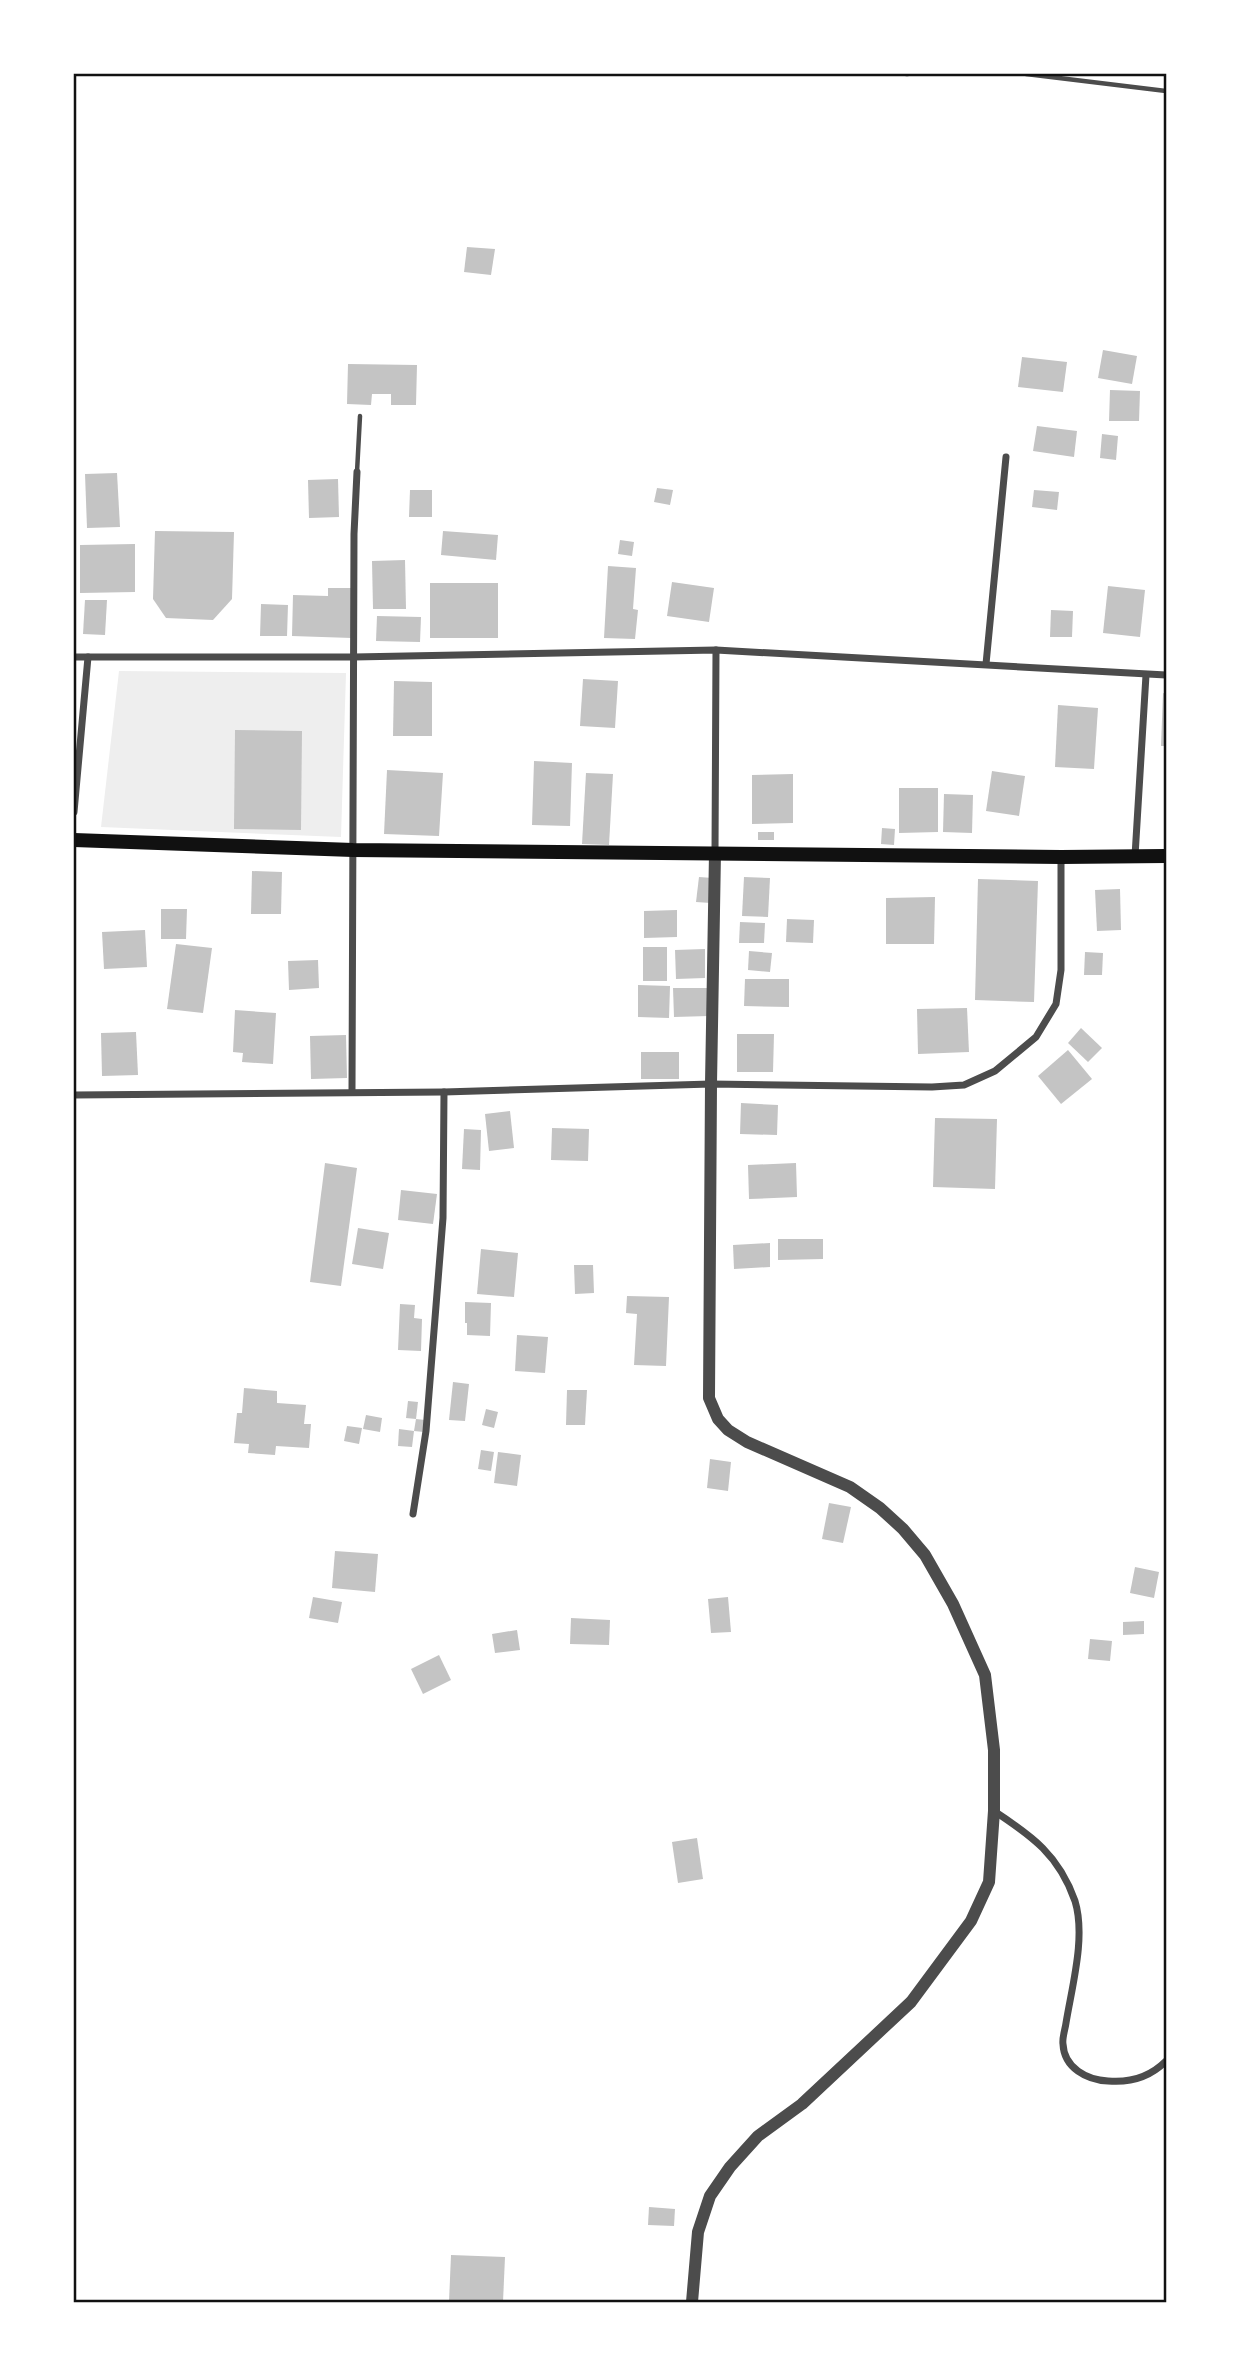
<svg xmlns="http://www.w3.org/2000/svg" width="1240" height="2376" viewBox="0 0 1240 2376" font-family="'PT Sans',sans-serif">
  <rect width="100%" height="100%" fill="#fff"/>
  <!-- green -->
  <path fill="#eee" d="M119,671L346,673L341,837L101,827Z"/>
  <!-- building -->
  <g fill="#c4c4c4">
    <path d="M467,247L495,249L491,275L464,272Z"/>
    <path d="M1103,350L1137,356L1132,384L1098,378Z"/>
    <path d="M1022,357L1067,362L1063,392L1018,387Z"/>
    <path d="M348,364L417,365L416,405H391V394H372L371,405L347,404Z"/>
    <path d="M1110,390L1140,391L1139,421H1109Z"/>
    <path d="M1037,426L1077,431L1074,457L1033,451Z"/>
    <path d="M1102,434L1118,436L1116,460L1100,458Z"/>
    <path d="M117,473L120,527L87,528L85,474Z"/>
    <path d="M338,479L339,517L309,518L308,480Z"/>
    <path d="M657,488L673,490L670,505L654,502Z"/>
    <path d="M410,490H432V517H409Z"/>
    <path d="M1034,490L1059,492L1057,510L1032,507Z"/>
    <path d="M155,531L234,532L232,599L213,620L166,618L153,599Z"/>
    <path d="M443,531L498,535L496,560L441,555Z"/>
    <path d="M620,540L634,542L632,556L618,554Z"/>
    <path d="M135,544V592L80,593V545Z"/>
    <path d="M405,560L406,609H373L372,561Z"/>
    <path d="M608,566L636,568L633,609L638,610L635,639L604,638Z"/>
    <path d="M672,582L714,588L709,622L667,616Z"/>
    <rect x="430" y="583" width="68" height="55"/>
    <path d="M1108,586L1145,590L1140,637L1103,633Z"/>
    <path d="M328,588H353L352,638L292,636L293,595L328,596Z"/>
    <path d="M85,600H107L105,635L83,634Z"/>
    <path d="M261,604L288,605L287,636H260Z"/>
    <path d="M1051,610L1073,611L1072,637H1050Z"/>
    <path d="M377,616L421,617L420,642L376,641Z"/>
    <path d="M583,679L618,681L615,728L580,726Z"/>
    <path d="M394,681L432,682V736H393Z"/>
    <path d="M1163,693L1166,694V746H1161Z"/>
    <path d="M1058,705L1098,708L1094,769L1055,767Z"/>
    <path d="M235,730L302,731L301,830L234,829Z"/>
    <path d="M534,761L572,763L570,826L532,825Z"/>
    <path d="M387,770L443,773L439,836L384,834Z"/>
    <path d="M992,771L1025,776L1019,816L986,811Z"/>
    <path d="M586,773L613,774L609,845L582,844Z"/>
    <path d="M793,774V823L752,824V775Z"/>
    <path d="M899,788H938V832L899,833Z"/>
    <path d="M944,794L973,795L972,833L943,832Z"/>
    <path d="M882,828L895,829L894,845L881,844Z"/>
    <rect x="758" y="832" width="16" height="8"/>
    <path d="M252,871L282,872L281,914H251Z"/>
    <path d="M699,877L713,878L711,903L696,902Z"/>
    <path d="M744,877L770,878L768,917L742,916Z"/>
    <path d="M978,879L1038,881L1034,1002L975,1000Z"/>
    <path d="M1120,889L1121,930L1097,931L1095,890Z"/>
    <path d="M935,897L934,944H886V898Z"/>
    <path d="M161,909H187L186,939H161Z"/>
    <path d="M677,910V937L644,938V911Z"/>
    <path d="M787,919L814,920L813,943L786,942Z"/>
    <path d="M740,922L765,923L764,943H739Z"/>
    <path d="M145,930L147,967L104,969L102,932Z"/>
    <path d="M176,944L212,948L203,1013L167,1009Z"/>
    <rect x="643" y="947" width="24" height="34"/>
    <path d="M705,949V978L676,979L675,950Z"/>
    <path d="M749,951L772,953L770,972L748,970Z"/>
    <path d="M1085,952L1103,953L1102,975H1084Z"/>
    <path d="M318,960L319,988L289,990L288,961Z"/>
    <path d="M745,979H789V1007L744,1006Z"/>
    <path d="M638,985L670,986L669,1018L638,1017Z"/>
    <path d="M673,988H709V1016L674,1017Z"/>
    <path d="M967,1008L969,1052L918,1054L917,1009Z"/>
    <path d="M235,1010L276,1013L273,1064L242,1062L243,1053L233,1052Z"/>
    <path d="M1081,1028L1102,1048L1088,1062L1068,1043Z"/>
    <path d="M136,1032L138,1075L102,1076L101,1033Z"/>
    <path d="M737,1034H774L773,1072H737Z"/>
    <path d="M346,1035L347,1078L311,1079L310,1036Z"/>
    <path d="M1068,1050L1092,1079L1061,1104L1038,1076Z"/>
    <rect x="641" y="1052" width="38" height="27"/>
    <path d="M741,1103L778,1105L777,1135L740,1134Z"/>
    <path d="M510,1111L514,1148L489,1151L485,1114Z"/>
    <path d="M935,1118L997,1119L995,1189L933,1187Z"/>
    <path d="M552,1128L589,1129L588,1161L551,1160Z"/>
    <path d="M464,1129L481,1130L480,1170L462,1169Z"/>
    <path d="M325,1163L357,1168L341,1286L310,1282Z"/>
    <path d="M796,1163L797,1197L749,1199L748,1165Z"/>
    <path d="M401,1190L437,1194L433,1224L398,1220Z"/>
    <path d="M358,1228L389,1233L383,1269L352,1264Z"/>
    <path d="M778,1239H823V1259L778,1260Z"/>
    <path d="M770,1243V1267L734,1269L733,1245Z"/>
    <path d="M481,1249L518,1253L514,1297L477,1294Z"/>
    <path d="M574,1265H593L594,1293L575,1294Z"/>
    <path d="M627,1296L669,1297L666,1366L634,1365L637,1314L626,1313Z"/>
    <path d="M465,1302L491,1303L490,1336L467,1335V1323H465Z"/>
    <path d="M400,1304L415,1305L414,1318L422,1319L421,1351L398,1350Z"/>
    <path d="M517,1335L548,1337L545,1373L515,1371Z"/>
    <path d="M453,1382L469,1384L465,1421L449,1420Z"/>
    <path d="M244,1388L277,1391V1403L306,1405L304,1424H311L309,1448L276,1446L275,1455L248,1453L249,1444L234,1443L237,1413H242Z"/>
    <path d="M567,1390H587L585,1425H566Z"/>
    <path d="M408,1401L418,1402L416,1419L406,1418Z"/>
    <path d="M486,1409L498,1412L494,1428L482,1425Z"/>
    <path d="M366,1415L382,1418L380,1432L363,1429Z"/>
    <path d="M416,1419L425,1420L424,1432L414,1431Z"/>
    <path d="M347,1426L362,1428L359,1444L344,1441Z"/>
    <path d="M399,1429L414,1431L412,1447L398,1446Z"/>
    <path d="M481,1450L494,1452L491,1471L478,1469Z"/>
    <path d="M498,1452L521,1455L517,1486L494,1483Z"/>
    <path d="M710,1459L731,1462L728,1491L707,1488Z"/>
    <path d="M829,1503L851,1507L843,1543L822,1539Z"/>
    <path d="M335,1551L378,1554L375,1592L332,1588Z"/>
    <path d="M1135,1567L1159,1572L1154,1598L1130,1593Z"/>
    <path d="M313,1597L342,1602L338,1623L309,1618Z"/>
    <path d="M728,1597L731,1632L711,1633L708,1599Z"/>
    <path d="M571,1618L610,1620L609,1645L570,1644Z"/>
    <path d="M1144,1621V1634L1123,1635V1622Z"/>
    <path d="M517,1630L520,1650L495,1653L492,1634Z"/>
    <path d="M1090,1639L1112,1641L1110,1661L1088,1659Z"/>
    <path d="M439,1655L451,1680L423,1694L411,1669Z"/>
    <path d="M697,1838L703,1879L678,1883L672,1842Z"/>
    <path d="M649,2207L675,2209L674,2226L648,2225Z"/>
    <path d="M451,2255L505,2257L503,2302H449Z"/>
  </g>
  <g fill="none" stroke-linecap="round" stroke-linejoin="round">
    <!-- service -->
    <g stroke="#4c4c4c" stroke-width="4.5">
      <path d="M906,74H908"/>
      <path d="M1026,74L1166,91"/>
      <path d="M357,472L360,416"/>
    </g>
    <!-- minor -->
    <g stroke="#4c4c4c" stroke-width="7">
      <path d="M74,657H354L716,650L1166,675"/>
      <path d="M986,664L1006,457"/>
      <path d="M74,812L88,657"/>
      <path d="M715,853L716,650"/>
      <path d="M1135,856L1146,675"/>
      <path d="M352,1091L354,534L357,472"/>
      <path d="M74,1095L444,1092L711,1084L932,1087L964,1085L995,1071L1036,1037L1056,1004L1061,970V857"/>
      <path d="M413,1514L426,1431L443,1218L444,1092"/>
      <path d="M994,1811C1032,1836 1059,1855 1075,1901C1086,1937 1072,1986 1066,2023C1065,2030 1062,2038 1063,2044C1064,2068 1087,2080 1108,2081C1131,2083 1150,2077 1166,2061"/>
    </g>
    <!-- tertiary -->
    <path stroke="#4c4c4c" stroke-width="12" d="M692,2302L698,2232L710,2196L730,2167L758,2136L802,2104L911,2002L971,1921L989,1882L994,1811V1750L985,1675L953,1604L925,1555L903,1529L880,1508L850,1487L747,1442L728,1430L718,1419L709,1398L711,1084L715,853"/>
    <!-- secondary -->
    <path stroke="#111" stroke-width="14" d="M74,840L353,850L1061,857L1166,856"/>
  </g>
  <!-- border -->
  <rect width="1240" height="2376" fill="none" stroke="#ffffff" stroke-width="150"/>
  <rect x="75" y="75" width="1090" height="2226" fill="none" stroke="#111" stroke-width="2.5"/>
</svg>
